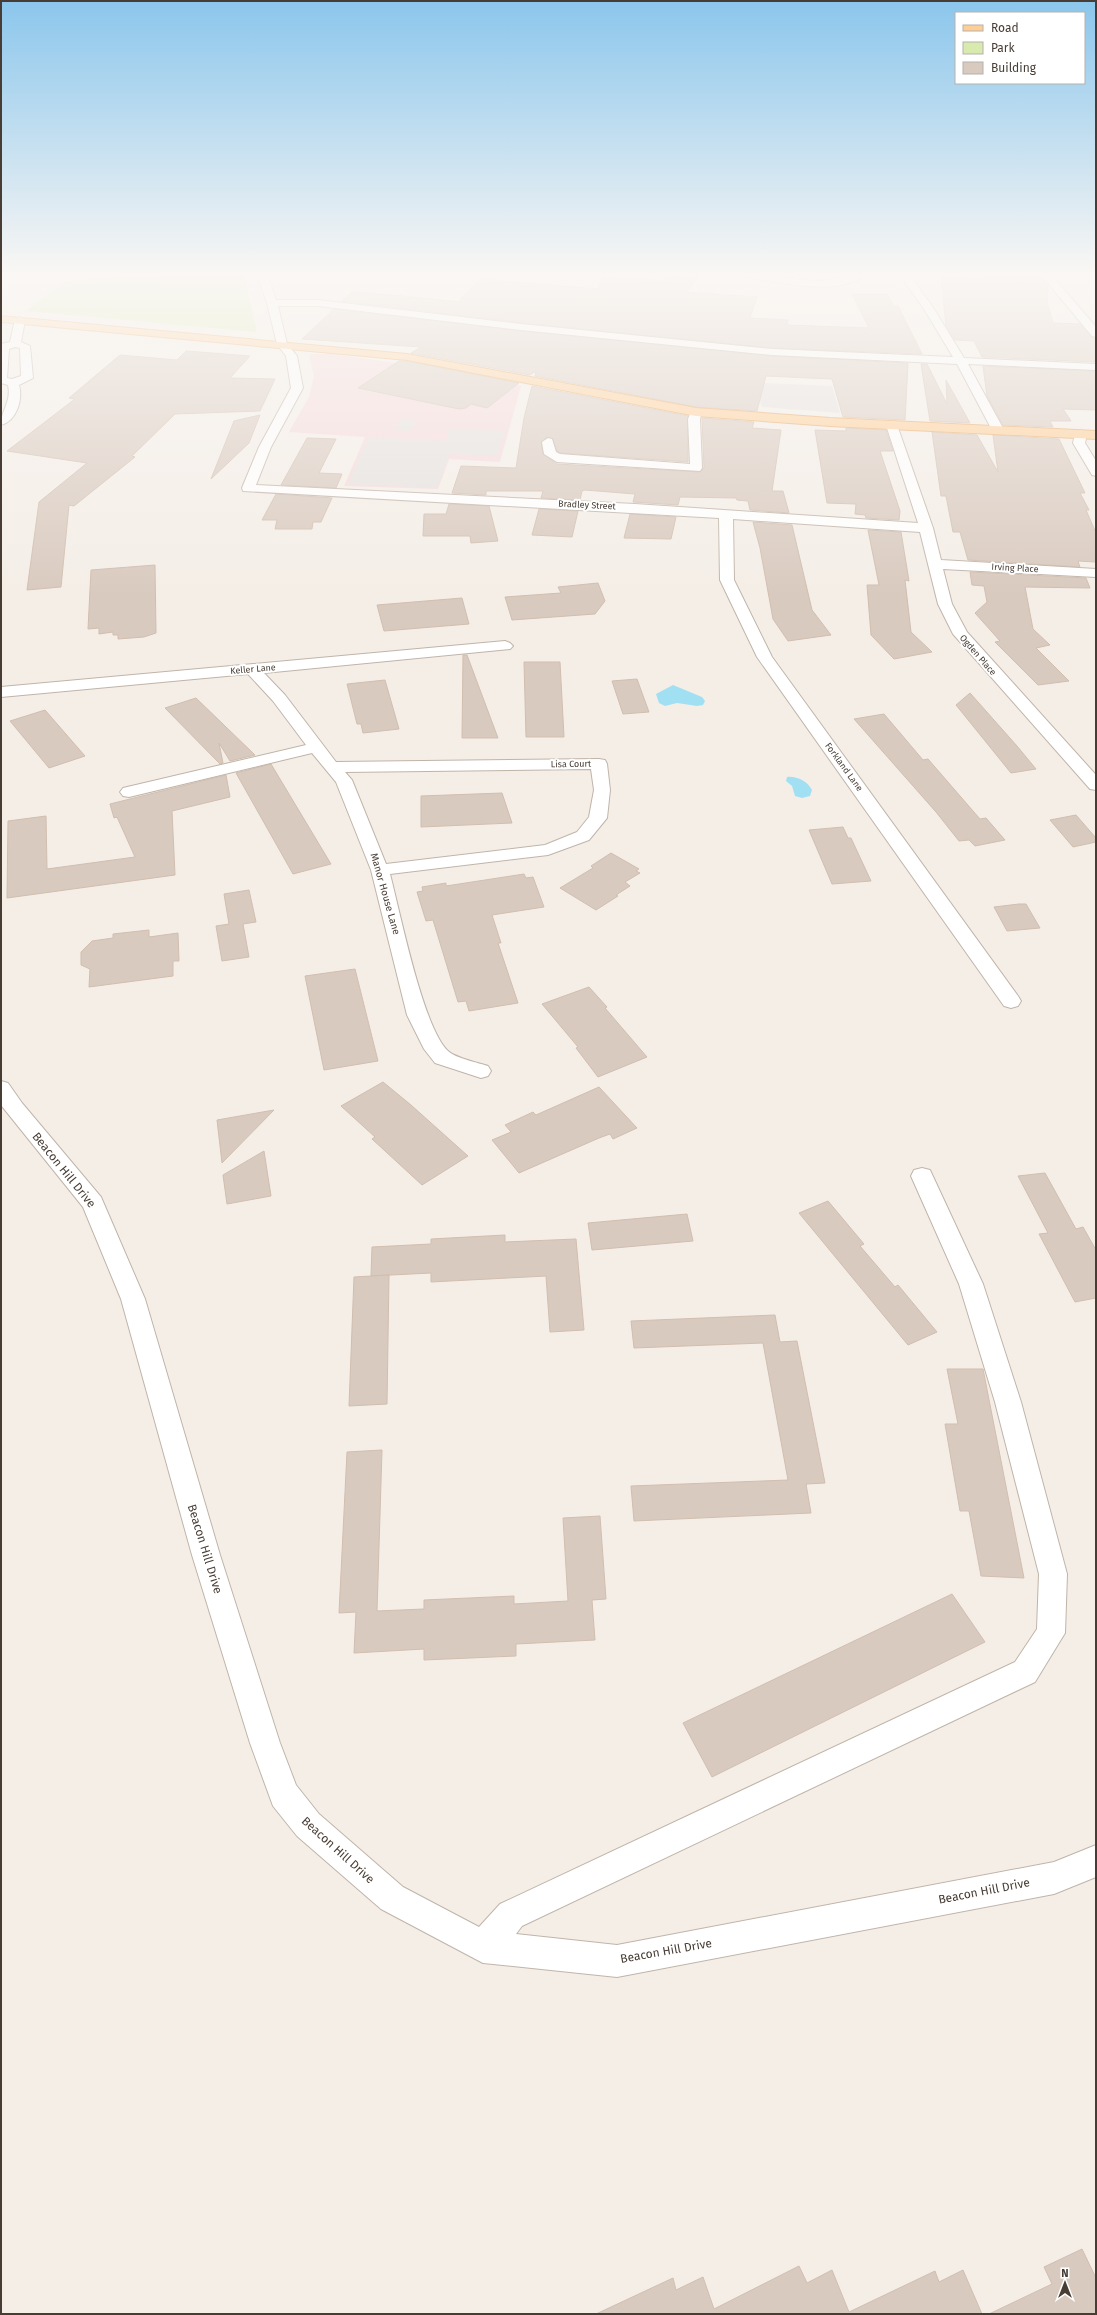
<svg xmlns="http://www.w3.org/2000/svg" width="1097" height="2315" viewBox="0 0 1097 2315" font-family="'Fira Sans',sans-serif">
  <rect width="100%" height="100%" fill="#f4eee7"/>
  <!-- medical -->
  <path fill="#f5dadb" d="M311,354H332L383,361L521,386L500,462L449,459L438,489L344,486L365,437L289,432L309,397L314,376L309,355Z"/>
  <!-- green -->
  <path fill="#d9eaae" d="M214,271H243L257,332L25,311L66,281Z"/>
  <!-- parking -->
  <g fill="#e5e1df">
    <path d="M736,382L832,386L840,413L762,407L759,398Z"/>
    <path d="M402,418L416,421L409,432L395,429Z"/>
    <path d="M450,429L505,431L497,456L450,454L437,488L348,484L369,437L446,441Z"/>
  </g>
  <!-- water -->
  <g fill="#a1e0f3">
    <path d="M673,685L702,697L705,701L703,705L697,706L677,703L665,706L659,703L656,694Z"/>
    <path d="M787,777C797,776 807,781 812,790L810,796L802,798L795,796L792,786L786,781Z"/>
  </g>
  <!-- building -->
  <g fill="#d9cabf" stroke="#d1beaf">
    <path d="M986,271H1037L1048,285L1047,302L1053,323L1080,324L1091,337L1096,338V362L982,357L974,341L955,340L946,326L941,277L988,279Z"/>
    <path d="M671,274L698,278L686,292L757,297L750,318L788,320L787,325L869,328L852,294H887L894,306H898L922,354L772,348L521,323L342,301L352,292H361L462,302L459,300L481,279L597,289L603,277L664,281Z"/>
    <path d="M334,309L521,331L772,356L908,363L905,420L843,417L832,379L766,376L757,411L696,407L535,376L536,371L530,375L411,353L421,347L302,339Z"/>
    <path d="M186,351L250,356L230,378L275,379L260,411L175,414L132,456L135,457L74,506L69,505L61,587L27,590L39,502L87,463L7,451L75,399L69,398L120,355L177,360Z"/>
    <path d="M399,361H407L519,383L487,408L471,404L466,408L459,409L358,388Z"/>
    <path d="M921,364H927L947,404L946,380L970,423L930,421Z"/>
    <path d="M983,366L1096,371V410L1063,409L1071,421H1050L1053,427L1003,425L987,396Z"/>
    <path d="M532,386L688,416V462L560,453L557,451L553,439L547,437L541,442L543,454L557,464L700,472L704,468L702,418L754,422L752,428L781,430L772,491H783L789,513L750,510L748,501L737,500L736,498L680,497L678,505L633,502L635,494L585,490L582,491L580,500L541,498L543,491H486V495L452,493L461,466L516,468L524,418Z"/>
    <path d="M260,415L249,443L211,479L234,421Z"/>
    <path d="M846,428L886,430L893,451H880L900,511L899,520L866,518L865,515L855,514L856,504L827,503L815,430L846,431Z"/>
    <path d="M932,432L977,435L998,472L993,435L1059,439L1085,493H1080L1089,510H1086L1096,533V562L1078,561L1080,567L968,560L960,532H953L946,496H941Z"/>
    <path d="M307,438L336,439L319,473L342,474L336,488L281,485Z"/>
    <path d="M276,494L332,498L321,522H313L312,529H275L277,520H262Z"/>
    <path d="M449,504L489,506L498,541L471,543L470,536H423L424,514H446Z"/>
    <path d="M539,509L578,511L572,537L532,535Z"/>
    <path d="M630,514L676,517L671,539L624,538Z"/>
    <path d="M753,522L792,525L812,610L831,635L788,641L773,619L760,548Z"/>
    <path d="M868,530L901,532L909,581L905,580L911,632L932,652L894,659L871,635L867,585H879Z"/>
    <path d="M155,565L156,633L144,637L118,639V635H113V632L99,634V628L88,629L91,570Z"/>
    <path d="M970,572L1086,578L1090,588L1025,587L1033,629L1050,645L1036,648L1069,681L1038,685L995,642L1000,641L975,613L987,602L984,586L972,585Z"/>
    <path d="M598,583L605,601L595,614L512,620L505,597L561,593L558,587Z"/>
    <path d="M462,598L469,624L384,631L377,605Z"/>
    <path d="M463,655H467L498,738H462Z"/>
    <path d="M524,662H560L564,737H526Z"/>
    <path d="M637,679L649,712L623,714L612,681Z"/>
    <path d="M385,680L399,729L363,733L361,724H357L347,684Z"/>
    <path d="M970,693L1017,746L1036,769L1011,773L956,705Z"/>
    <path d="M196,698L226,727L255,755L230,761L219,743L223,763L220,764L165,708Z"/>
    <path d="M45,710L85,756L49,768L10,721Z"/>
    <path d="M884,714L923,760L928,759L980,819L986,818L1005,840L975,846L969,840L959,841L936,812L854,719Z"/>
    <path d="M271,764L331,864L293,874L236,773Z"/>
    <path d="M226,775L230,797L172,811L175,875L7,898L8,821L46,816L47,869L135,857L117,817L114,818L110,804Z"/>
    <path d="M502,793L512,823L421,827V796Z"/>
    <path d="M1076,815L1096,838V842L1073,847L1050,820Z"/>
    <path d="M843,827L848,838H851L871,881L832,884L809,830Z"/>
    <path d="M611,853L639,869L636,871L640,873L625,882L630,886L616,895L618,896L596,910L560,888L593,868L591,866Z"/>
    <path d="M524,874L526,878L533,877L544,907L492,915L501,943H498L518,1003L469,1011L466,1001L458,1002L433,920L426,921L417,892L423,891L422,887L446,883V886Z"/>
    <path d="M249,890L256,922L243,924L249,957L222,961L216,926L229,924L224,894Z"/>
    <path d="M1019,904H1026L1040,928L1007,931L994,907Z"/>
    <path d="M149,930V937L178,933L179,961H173V976L89,987L90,969L81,965V952L92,941L113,938V934Z"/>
    <path d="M355,969L378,1061L324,1070L305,976Z"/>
    <path d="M589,987L607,1007L605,1008L647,1057L598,1077L576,1048L578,1047L542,1004Z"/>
    <path d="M383,1082L411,1105L468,1156L422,1185L372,1139L375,1137L341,1106Z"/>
    <path d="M599,1087L637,1128L613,1139L610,1134L599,1138L519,1173L492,1140L511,1132L505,1125L533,1112L536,1115Z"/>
    <path d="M274,1110L222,1163L217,1120Z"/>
    <path d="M264,1151L271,1196L227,1204L223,1175Z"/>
    <path d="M1045,1173L1076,1229L1083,1227L1096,1250V1298L1075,1302L1039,1234L1048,1233L1018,1176Z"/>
    <path d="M828,1201L864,1244L860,1246L895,1287L898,1285L937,1332L908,1345L799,1213Z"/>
    <path d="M687,1214L693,1241L592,1250L588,1223Z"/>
    <path d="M505,1235V1242L576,1239L584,1330L550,1332L546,1276L431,1282V1273L371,1276L372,1247L431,1244V1239Z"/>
    <path d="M389,1275L387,1404L349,1406L354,1277Z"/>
    <path d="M775,1315L780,1342L797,1341L825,1483L806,1484L811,1513L634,1521L631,1486L788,1480L763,1343L634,1348L631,1321Z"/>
    <path d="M947,1369H983L1024,1578L981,1576L969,1511H960L945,1424H958Z"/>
    <path d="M382,1450L377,1611L424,1609V1600L514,1596V1604L568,1601L563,1518L600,1516L606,1599L592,1600L595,1640L516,1644V1656L424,1660V1649L354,1653L356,1612L339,1613L347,1452Z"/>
    <path d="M952,1594L985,1642L712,1777L683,1723Z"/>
    <path d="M1082,2249L1096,2278V2314H989L1052,2284L1044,2267Z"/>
    <path d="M799,2266L807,2283L832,2270L849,2312L935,2271L939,2282L963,2270L982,2314H596L673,2278L676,2290L703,2277L714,2309Z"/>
  </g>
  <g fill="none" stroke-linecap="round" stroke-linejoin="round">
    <defs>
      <g id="minor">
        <path d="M256,271H266L276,300H318L521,324L772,349L953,357L924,309L897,271H907L934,309L964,358L1096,364V370L968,364L1004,430L998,434L992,430L957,364L772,355L521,330L318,306H278L287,344L297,356L303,388L271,447L256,485L635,504L918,523L886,425L892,421L896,422L933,528L941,560L1096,569V577L943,569L952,604L967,632L1096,775V790L1090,789L953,634L938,604L920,532L733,519L734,580L772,657L1018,996L1021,1001L1018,1006L1011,1008L1004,1006L757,657L720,580L719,518L243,491L242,488L259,447L291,388L286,356L277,344L267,303Z"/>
        <path d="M733,271C762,270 789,281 818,281C836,280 852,270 869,271C845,300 769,281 738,274Z"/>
        <path d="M1038,271H1048L1096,327V337L1092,336Z"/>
        <path d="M20,317L25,320L21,342L30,346L33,378L19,385C23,399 17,421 1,425C1,410 12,401 8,385L1,383V344L10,342L15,320ZM15,347L20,348L21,376L12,379L7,378L9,349Z"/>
        <path d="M696,408L702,412L700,419L702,468L700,471L557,462L544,454L542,442L548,438L552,439L556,452L560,454L690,464L688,419L692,409Z"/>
        <path d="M1081,430L1087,434L1085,443L1096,461V476L1092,475L1073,443L1075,434Z"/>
        <path d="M505,641L510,643L513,646L510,649L264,673L285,695L336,762L599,759L605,760L607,764L610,790L607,818L589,840L548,855L390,874C400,912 423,1028 448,1051C455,1058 479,1063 488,1066L491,1071L488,1076L481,1078L435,1063L424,1049L407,1015L371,870L336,782L312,753L129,797L123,796L120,792L123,788L306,745L273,701L248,674L1,697V687ZM591,769L594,790L589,817L577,832L545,845L386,864L352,780L345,772Z"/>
        <path d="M1,1081L8,1083L22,1103L101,1197L145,1299L220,1555L280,1743L296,1785L319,1814L403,1887L479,1927L500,1904L1015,1662L1037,1629L1039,1574L995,1402L959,1284L911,1176L914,1170L922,1168L930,1170L983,1284L1021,1402L1067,1574L1065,1633L1035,1682L522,1926L516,1934L617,1945L1054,1862L1096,1845V1877L1054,1894L617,1977L483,1963L381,1909L297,1836L273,1806L250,1743L192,1555L121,1299L83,1207L1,1105Z"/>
      </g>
      <path id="major" d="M1,316L407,354L696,408L830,418L1096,431V439L830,426L696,416L407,360L1,322Z"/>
    </defs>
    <!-- minor casing -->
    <use href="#minor" stroke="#c0b4a9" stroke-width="2"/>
    <!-- major casing -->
    <use href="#major" stroke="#e8a761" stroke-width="2"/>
    <!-- minor -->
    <use href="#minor" fill="#fff" fill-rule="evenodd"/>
    <!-- major -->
    <use href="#major" fill="#ffce95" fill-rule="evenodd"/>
  </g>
  <!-- sky -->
  <linearGradient id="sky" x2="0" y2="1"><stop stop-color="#8bc6ec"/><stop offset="0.46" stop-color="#faf7f4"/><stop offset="1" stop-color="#faf7f4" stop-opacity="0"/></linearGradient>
  <rect width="1097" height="595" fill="url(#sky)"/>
  <g text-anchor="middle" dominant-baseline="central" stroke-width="4" stroke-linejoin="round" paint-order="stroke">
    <!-- far-street labels -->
    <g font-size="9" fill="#473d35" stroke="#fff">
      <text transform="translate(587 505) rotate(3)">Bradley Street</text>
      <text transform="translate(1015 568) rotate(3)">Irving Place</text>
      <text transform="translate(978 655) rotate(49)">Ogden Place</text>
      <text transform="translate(253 669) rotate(-5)">Keller Lane</text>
      <text transform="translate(571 764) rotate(-1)">Lisa Court</text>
      <text transform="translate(844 767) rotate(54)">Forkland Lane</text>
    </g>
    <!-- street labels -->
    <g font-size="10" fill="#473d35" stroke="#fff">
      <text transform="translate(385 894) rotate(74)">Manor House Lane</text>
    </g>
    <!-- near-street labels -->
    <g font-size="12" fill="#473d35" stroke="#fff">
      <text transform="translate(64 1170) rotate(51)">Beacon Hill Drive</text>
      <text transform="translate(205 1549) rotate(73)">Beacon Hill Drive</text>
      <text transform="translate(338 1850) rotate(42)">Beacon Hill Drive</text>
      <text transform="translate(984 1891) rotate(-11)">Beacon Hill Drive</text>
      <text transform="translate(666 1951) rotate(-10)">Beacon Hill Drive</text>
    </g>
  </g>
  <!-- border -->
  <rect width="1097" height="2315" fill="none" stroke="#473d35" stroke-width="4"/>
  <!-- legend -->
  <rect x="955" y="12" width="130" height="72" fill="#ffffff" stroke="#b5b1ae"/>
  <rect x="963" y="25" width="20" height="6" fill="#ffce95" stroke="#b5b1ae"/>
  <text x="991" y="32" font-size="12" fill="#473d35">Road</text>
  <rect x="963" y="42" width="20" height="12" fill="#d9eaae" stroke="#b5b1ae"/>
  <text x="991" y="52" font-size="12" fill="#473d35">Park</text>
  <rect x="963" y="62" width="20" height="12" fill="#d9cabf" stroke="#b5b1ae"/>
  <text x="991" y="72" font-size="12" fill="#473d35">Building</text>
  <!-- north arrow -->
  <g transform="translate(1065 2283)" stroke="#ffffff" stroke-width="3" paint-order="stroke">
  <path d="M0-3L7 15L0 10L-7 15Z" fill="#473d35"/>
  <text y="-6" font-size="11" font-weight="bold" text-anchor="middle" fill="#473d35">N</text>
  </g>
</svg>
